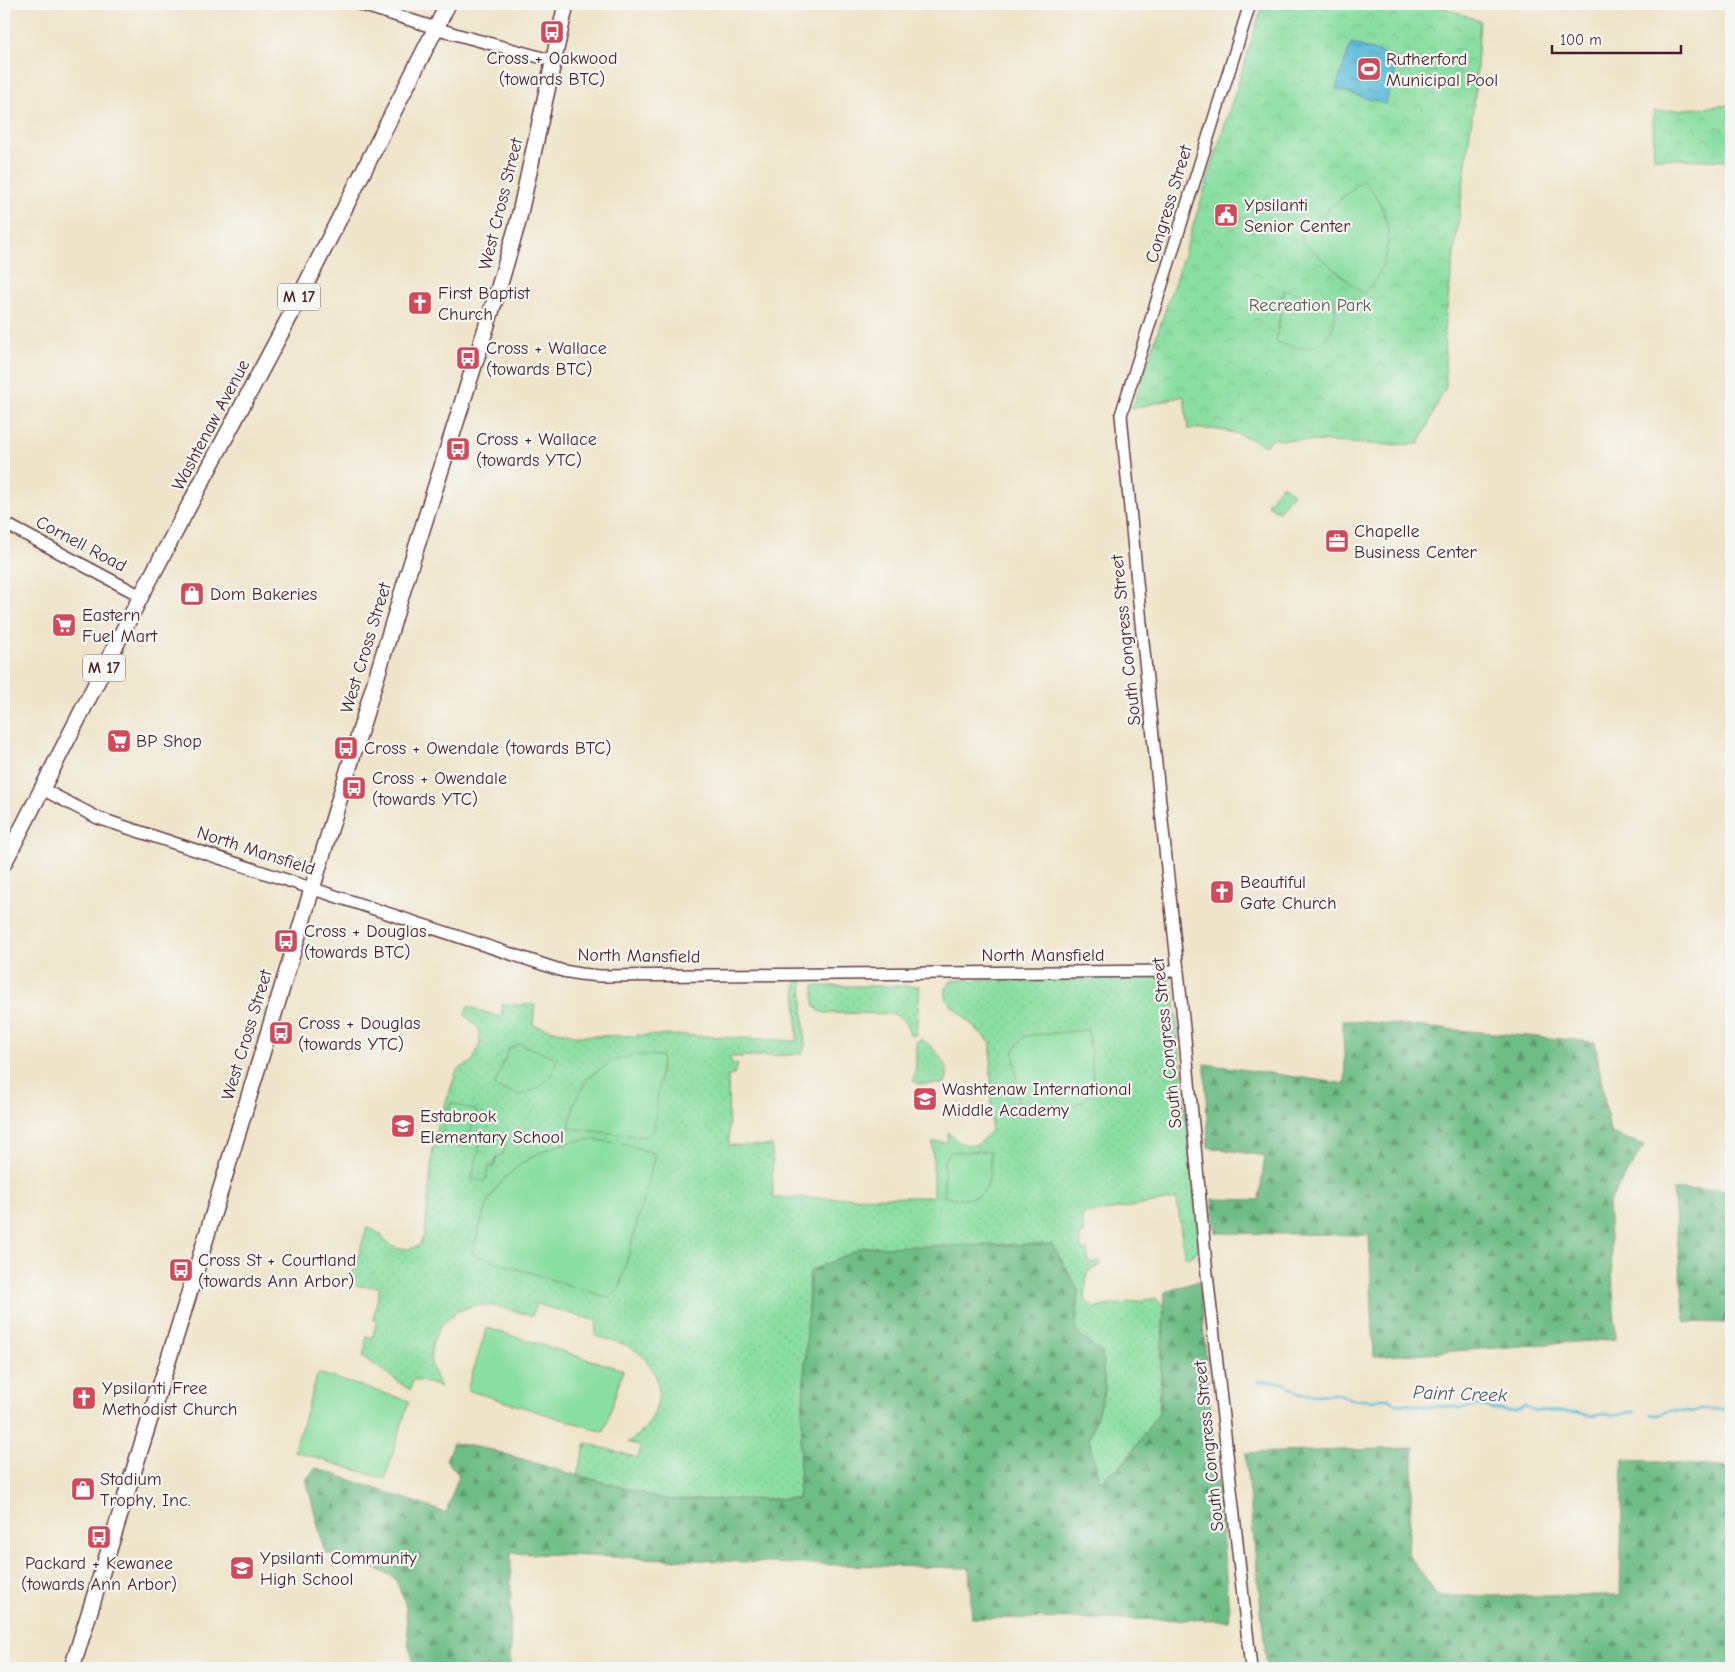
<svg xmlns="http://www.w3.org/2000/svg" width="1735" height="1672" viewBox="0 0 1735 1672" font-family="'Comic Neue',sans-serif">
  <defs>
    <pattern id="grass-dots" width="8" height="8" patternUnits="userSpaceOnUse" patternTransform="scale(1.25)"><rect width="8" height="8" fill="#89dea1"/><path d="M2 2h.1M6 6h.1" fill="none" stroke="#78be8b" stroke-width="1.8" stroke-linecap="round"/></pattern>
    <pattern id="forest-firs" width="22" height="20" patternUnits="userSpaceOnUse" patternTransform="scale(1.25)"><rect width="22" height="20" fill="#6ebd87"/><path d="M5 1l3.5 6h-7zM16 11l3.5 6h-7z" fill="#5c996f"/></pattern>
    <pattern id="park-crowns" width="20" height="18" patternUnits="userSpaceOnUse" patternTransform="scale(1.25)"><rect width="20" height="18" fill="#89dea1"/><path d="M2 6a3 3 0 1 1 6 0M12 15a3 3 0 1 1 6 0" fill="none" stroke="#78be8b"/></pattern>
    <pattern id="water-ripples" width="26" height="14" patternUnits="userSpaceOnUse" patternTransform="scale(1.25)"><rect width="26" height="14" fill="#5cbddb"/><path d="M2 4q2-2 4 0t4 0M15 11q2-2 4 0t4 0" fill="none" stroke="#4e99b2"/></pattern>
  </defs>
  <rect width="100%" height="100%" fill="#f6f6f2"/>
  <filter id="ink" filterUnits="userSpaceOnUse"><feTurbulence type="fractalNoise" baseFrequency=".02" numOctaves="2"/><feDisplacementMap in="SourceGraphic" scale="10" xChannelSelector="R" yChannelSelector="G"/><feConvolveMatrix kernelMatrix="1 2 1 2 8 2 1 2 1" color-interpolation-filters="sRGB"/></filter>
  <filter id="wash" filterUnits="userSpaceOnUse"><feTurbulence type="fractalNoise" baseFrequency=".0096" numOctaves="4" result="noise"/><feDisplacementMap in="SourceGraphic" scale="20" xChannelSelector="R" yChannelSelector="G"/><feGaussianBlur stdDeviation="1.12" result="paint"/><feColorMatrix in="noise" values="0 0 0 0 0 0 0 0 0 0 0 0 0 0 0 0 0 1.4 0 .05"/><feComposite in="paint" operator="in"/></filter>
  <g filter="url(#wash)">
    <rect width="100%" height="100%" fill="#efe4c9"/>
    <!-- grass -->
    <g fill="url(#grass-dots)" stroke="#6a7e66">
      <path d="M1161,977H1167L1171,981L1174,995L1199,1244L1195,1254L1189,1258L1184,1255L1177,1199L1082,1215L1084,1234L1079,1235L1082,1251L1087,1250L1089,1263L1101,1261L1100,1266L1087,1272L1085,1299L1094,1308L1156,1298L1164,1308L1159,1413L1124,1463L1099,1481L1089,1439L1105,1390L1102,1354L1076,1332L1078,1289L810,1271L798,1499L668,1500L577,1475L586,1443L638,1458L641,1447L628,1442C663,1422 671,1375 635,1350C624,1342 608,1340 595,1336L597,1321L536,1304L532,1316C518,1312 501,1306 486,1305C455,1303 428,1331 431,1362C433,1372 436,1379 441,1387L413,1379L410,1390L363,1357L367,1336L372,1338L377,1321L373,1319L380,1287L360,1286L350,1283L367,1227C392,1236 386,1257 419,1246L425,1233L434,1137L457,1070L472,1062L480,1045L479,1029L465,1015L468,1006L502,1018V1004L535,1005L533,1025L578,1036L686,1035L797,1041L796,979H802L805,1046L802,1053L791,1055L730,1057L732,1065L738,1064L734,1075L728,1076L729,1145L772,1146L773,1198L933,1197V1142H948V1132C959,1144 963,1146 979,1144L991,1130V1043L946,1000V988L952,980Z"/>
      <path d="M814,986H920L916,1035L910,1036L906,1022L894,1014L825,1013L819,1011L814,1004Z"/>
      <path d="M921,1039C934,1047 955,1069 944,1084H919L914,1082L913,1080L916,1068V1043L917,1041Z"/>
    </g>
    <!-- forest -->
    <g fill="url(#forest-firs)" stroke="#5c6e59">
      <path d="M1342,1020L1595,1042L1610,1133L1644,1145L1608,1204L1616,1339L1374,1357L1369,1235L1216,1233L1212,1199L1259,1200L1265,1156L1208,1147L1205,1064L1346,1084Z"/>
      <path d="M1731,1189V1323L1685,1322L1673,1190Z"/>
      <path d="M1052,1244L1078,1289L1076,1332L1102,1354L1105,1390L1089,1439L1099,1481L1124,1463L1159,1413L1165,1292L1199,1281L1230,1620L972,1618L969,1568L798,1564L511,1553L510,1668H415L409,1646L405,1603L395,1578L361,1561L325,1553L306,1479L316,1468L446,1513L459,1475L446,1460L453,1443L492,1450L572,1474L668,1500L798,1499L810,1271L864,1247Z"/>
      <path d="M1414,1448L1408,1554L1437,1596H1620L1623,1459L1731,1468V1668H1267L1245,1453Z"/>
    </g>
    <!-- park -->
    <g fill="url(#park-crowns)" stroke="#6a7e66">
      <path d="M1263,4H1434L1480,21L1475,95L1444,330L1446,386L1419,444L1390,445L1271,439L1265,446C1238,431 1218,428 1188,429L1184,396L1132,409L1185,251Z"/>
      <path d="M1731,105V161L1654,158L1653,112Z"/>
      <path d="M482,1135L506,1139L503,1155L497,1156L494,1167H489L485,1181L472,1179Z"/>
    </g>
    <!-- pitch -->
    <g fill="#89dea1" stroke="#6a7e66">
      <path d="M1363,180C1396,214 1397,259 1363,294L1302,241V232Z"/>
      <path d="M1284,290L1334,300C1342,339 1310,360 1276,341Z"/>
      <path d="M1282,485L1293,493L1278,512L1267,504Z"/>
      <path d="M1088,1030L1093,1077C1092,1084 1090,1094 1085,1099C1072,1113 1036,1110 1019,1111L1014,1050L1025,1036Z"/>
      <path d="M519,1044L557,1058L553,1073L540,1087L521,1095L494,1087L509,1049Z"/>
      <path d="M634,1055L662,1056L654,1130L644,1137L569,1128L574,1103L588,1078L610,1062Z"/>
      <path d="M451,1103L477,1111L465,1147L440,1140Z"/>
      <path d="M584,1140C613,1141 628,1144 655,1154L620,1287L616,1293L609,1298L472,1254C477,1238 481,1219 488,1203C504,1167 546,1144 584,1140Z"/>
      <path d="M990,1151C990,1167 993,1194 972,1198C964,1200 953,1198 944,1197V1158L952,1152Z"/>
      <path d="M487,1328L623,1370L604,1432L467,1390Z"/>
      <path d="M318,1373L409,1401L385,1479L294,1451Z"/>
    </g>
    <!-- water -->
    <path fill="url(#water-ripples)" stroke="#536e83" d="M1351,43L1399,59L1385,104L1336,89Z"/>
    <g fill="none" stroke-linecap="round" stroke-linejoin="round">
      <!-- stream -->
      <g stroke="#5cbddb" stroke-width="2.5">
        <path d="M1258,1381L1284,1383L1300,1394H1304L1318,1395L1335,1394L1352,1399L1373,1401L1381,1398H1388L1396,1404L1419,1405L1426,1407L1454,1406L1459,1408L1473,1407L1475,1405C1490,1407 1512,1417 1525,1406L1534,1411L1576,1412L1593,1416L1604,1414L1614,1416L1630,1412H1635"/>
        <path d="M1650,1414C1659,1416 1659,1415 1666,1412C1672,1409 1682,1411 1688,1411L1689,1412L1706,1409H1731"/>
      </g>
    </g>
  </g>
  <g filter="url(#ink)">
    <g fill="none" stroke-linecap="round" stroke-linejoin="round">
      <defs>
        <g id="minor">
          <path d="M359,4L455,34L554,61"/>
          <path d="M1250,4L1121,415L1141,623L1184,1028L1206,1265L1251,1668"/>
          <path d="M4,523L141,596"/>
          <path d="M42,789L98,818L563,971L580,974L600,976L1177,971"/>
        </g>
        <g id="major">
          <path d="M4,863L141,596L290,316L448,4"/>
          <path d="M72,1668L184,1310L406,580L499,287L518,222L566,4"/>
        </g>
      </defs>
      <!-- minor casing -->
      <use href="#minor" stroke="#633d43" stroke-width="14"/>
      <!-- major casing -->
      <use href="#major" stroke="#633d43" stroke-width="18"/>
      <!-- minor -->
      <use href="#minor" stroke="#fff" stroke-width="11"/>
      <!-- major -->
      <use href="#major" stroke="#fff" stroke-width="15"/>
    </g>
  </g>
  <!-- icons -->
  <defs>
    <symbol id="bus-square" viewBox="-11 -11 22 22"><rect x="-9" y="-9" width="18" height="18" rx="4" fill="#d1495b" stroke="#f6f6f2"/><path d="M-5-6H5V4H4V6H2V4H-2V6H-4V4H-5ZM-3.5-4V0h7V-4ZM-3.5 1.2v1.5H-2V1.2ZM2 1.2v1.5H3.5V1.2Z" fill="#fff"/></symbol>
    <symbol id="stadium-square" viewBox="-11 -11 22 22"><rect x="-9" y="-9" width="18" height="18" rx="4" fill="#d1495b" stroke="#f6f6f2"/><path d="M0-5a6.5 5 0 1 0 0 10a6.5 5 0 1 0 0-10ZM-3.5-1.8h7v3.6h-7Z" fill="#fff"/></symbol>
    <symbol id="civic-square" viewBox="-11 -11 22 22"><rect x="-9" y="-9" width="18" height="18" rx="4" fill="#d1495b" stroke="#f6f6f2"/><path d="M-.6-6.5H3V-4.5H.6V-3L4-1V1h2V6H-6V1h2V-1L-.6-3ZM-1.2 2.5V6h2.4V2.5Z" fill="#fff"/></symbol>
    <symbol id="church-square" viewBox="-11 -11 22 22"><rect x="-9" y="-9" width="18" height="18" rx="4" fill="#d1495b" stroke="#f6f6f2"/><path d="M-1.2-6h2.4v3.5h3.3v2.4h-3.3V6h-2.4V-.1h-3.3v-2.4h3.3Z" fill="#fff"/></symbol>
    <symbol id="office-square" viewBox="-11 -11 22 22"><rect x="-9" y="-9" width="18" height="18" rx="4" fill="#d1495b" stroke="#f6f6f2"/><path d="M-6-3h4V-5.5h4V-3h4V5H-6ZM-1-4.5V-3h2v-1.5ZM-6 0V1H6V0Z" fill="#fff"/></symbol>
    <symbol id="shop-square" viewBox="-11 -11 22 22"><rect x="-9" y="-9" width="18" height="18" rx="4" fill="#d1495b" stroke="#f6f6f2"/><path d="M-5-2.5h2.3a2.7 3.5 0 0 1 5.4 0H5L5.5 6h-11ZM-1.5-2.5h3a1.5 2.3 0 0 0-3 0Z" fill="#fff"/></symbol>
    <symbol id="supermarket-square" viewBox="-11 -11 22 22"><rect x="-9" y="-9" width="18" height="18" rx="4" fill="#d1495b" stroke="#f6f6f2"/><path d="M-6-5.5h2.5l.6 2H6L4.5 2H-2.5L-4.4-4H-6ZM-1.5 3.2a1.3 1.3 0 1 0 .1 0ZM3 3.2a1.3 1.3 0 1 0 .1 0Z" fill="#fff"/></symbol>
    <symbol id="school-square" viewBox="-11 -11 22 22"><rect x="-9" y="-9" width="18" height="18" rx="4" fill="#d1495b" stroke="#f6f6f2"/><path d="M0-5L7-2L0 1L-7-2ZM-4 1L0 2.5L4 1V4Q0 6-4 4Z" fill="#fff"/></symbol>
  </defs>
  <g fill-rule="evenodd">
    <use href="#bus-square" x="538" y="18" width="28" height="28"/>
    <use href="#stadium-square" x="1355" y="55" width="28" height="28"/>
    <use href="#civic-square" x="1212" y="201" width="28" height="28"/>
    <use href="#church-square" x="406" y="289" width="28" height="28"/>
    <use href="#bus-square" x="454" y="344" width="28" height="28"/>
    <use href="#bus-square" x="444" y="435" width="28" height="28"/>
    <use href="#office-square" x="1323" y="527" width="28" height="28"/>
    <use href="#shop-square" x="178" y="580" width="28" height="28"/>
    <use href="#supermarket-square" x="50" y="611" width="28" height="28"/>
    <use href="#supermarket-square" x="105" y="727" width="28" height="28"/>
    <use href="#bus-square" x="332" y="734" width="28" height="28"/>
    <use href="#bus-square" x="340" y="774" width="28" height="28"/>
    <use href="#church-square" x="1208" y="878" width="28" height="28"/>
    <use href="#bus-square" x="272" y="927" width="28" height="28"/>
    <use href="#bus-square" x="267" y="1019" width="28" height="28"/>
    <use href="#school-square" x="911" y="1085" width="28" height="28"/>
    <use href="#school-square" x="389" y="1112" width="28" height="28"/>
    <use href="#bus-square" x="167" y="1256" width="28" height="28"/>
    <use href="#church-square" x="70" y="1384" width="28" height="28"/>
    <use href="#shop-square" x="69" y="1475" width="28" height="28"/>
    <use href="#bus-square" x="85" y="1523" width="28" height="28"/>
    <use href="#school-square" x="228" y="1554" width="28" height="28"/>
  </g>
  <g text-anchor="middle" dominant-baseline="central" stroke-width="4.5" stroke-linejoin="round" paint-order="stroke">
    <!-- shield labels -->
    <g fill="#f6f6f2" stroke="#7e6067" stroke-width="1">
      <rect x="278" y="283.5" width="42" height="27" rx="4"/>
      <rect x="83" y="654.5" width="42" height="27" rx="4"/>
    </g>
    <g font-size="16" font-weight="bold" fill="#4a1f2b">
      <text x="299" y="297">M 17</text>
      <text x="104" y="668">M 17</text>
    </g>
    <!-- poi labels -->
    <g font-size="18" fill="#4a1f2b" stroke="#f6f6f2" text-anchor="start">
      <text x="552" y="58" text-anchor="middle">Cross + Oakwood<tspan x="552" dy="21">(towards BTC)</tspan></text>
      <text x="1386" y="59">Rutherford<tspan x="1386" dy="21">Municipal Pool</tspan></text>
      <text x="1244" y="205">Ypsilanti<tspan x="1244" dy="21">Senior Center</tspan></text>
      <text x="438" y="293">First Baptist<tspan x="438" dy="21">Church</tspan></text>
      <text x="486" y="348">Cross + Wallace<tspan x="486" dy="21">(towards BTC)</tspan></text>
      <text x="476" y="439">Cross + Wallace<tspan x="476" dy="21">(towards YTC)</tspan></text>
      <text x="1354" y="531">Chapelle<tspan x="1354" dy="21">Business Center</tspan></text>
      <text x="210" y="594">Dom Bakeries</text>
      <text x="82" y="615">Eastern<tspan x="82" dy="21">Fuel Mart</tspan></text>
      <text x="136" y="741">BP Shop</text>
      <text x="364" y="748">Cross + Owendale (towards BTC)</text>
      <text x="372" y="778">Cross + Owendale<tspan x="372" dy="21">(towards YTC)</tspan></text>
      <text x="1240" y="882">Beautiful<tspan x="1240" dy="21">Gate Church</tspan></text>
      <text x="304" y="931">Cross + Douglas<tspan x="304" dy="21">(towards BTC)</tspan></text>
      <text x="298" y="1023">Cross + Douglas<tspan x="298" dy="21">(towards YTC)</tspan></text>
      <text x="942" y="1089">Washtenaw International<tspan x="942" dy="21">Middle Academy</tspan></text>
      <text x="420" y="1116">Estabrook<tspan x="420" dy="21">Elementary School</tspan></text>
      <text x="198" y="1260">Cross St + Courtland<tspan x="198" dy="21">(towards Ann Arbor)</tspan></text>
      <text x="102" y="1388">Ypsilanti Free<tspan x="102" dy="21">Methodist Church</tspan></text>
      <text x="100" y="1479">Stadium<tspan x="100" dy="21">Trophy, Inc.</tspan></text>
      <text x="260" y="1558">Ypsilanti Community<tspan x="260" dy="21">High School</tspan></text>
      <text x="99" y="1563" text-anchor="middle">Packard + Kewanee<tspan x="99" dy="21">(towards Ann Arbor)</tspan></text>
    </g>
    <!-- street labels -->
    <g font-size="18" fill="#4a1f2b" stroke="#f6f6f2">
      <text transform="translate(501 204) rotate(-76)">West Cross Street</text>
      <text transform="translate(1169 204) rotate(-73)">Congress Street</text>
      <text transform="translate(211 425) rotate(-62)">Washtenaw Avenue</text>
      <text transform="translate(81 544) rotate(28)">Cornell Road</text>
      <text transform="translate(1126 640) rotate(-96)">South Congress Street</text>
      <text transform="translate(366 648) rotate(-73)">West Cross Street</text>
      <text transform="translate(256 851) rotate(18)">North Mansfield</text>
      <text x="1043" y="955">North Mansfield</text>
      <text transform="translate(639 956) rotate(1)">North Mansfield</text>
      <text transform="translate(247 1035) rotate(-73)">West Cross Street</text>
      <text transform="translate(1167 1043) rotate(-96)">South Congress Street</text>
      <text transform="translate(1209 1446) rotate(-96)">South Congress Street</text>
    </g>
    <!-- park labels -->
    <g font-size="18" fill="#5d584e" stroke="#f6f6f2">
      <text x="1310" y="305">Recreation Park</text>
    </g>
    <!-- water labels -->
    <g font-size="19" font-style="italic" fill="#505669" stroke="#f6f6f2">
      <text transform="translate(1460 1394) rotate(2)">Paint Creek</text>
    </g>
  </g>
  <!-- margin -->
  <rect width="1735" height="1672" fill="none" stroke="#f6f6f2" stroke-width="20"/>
  <!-- scale -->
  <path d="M1552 45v8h129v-8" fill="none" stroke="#4a1f2b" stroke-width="2.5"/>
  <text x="1560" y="45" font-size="15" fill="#4a1f2b" stroke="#f6f6f2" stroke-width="4" paint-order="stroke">100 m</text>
</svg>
